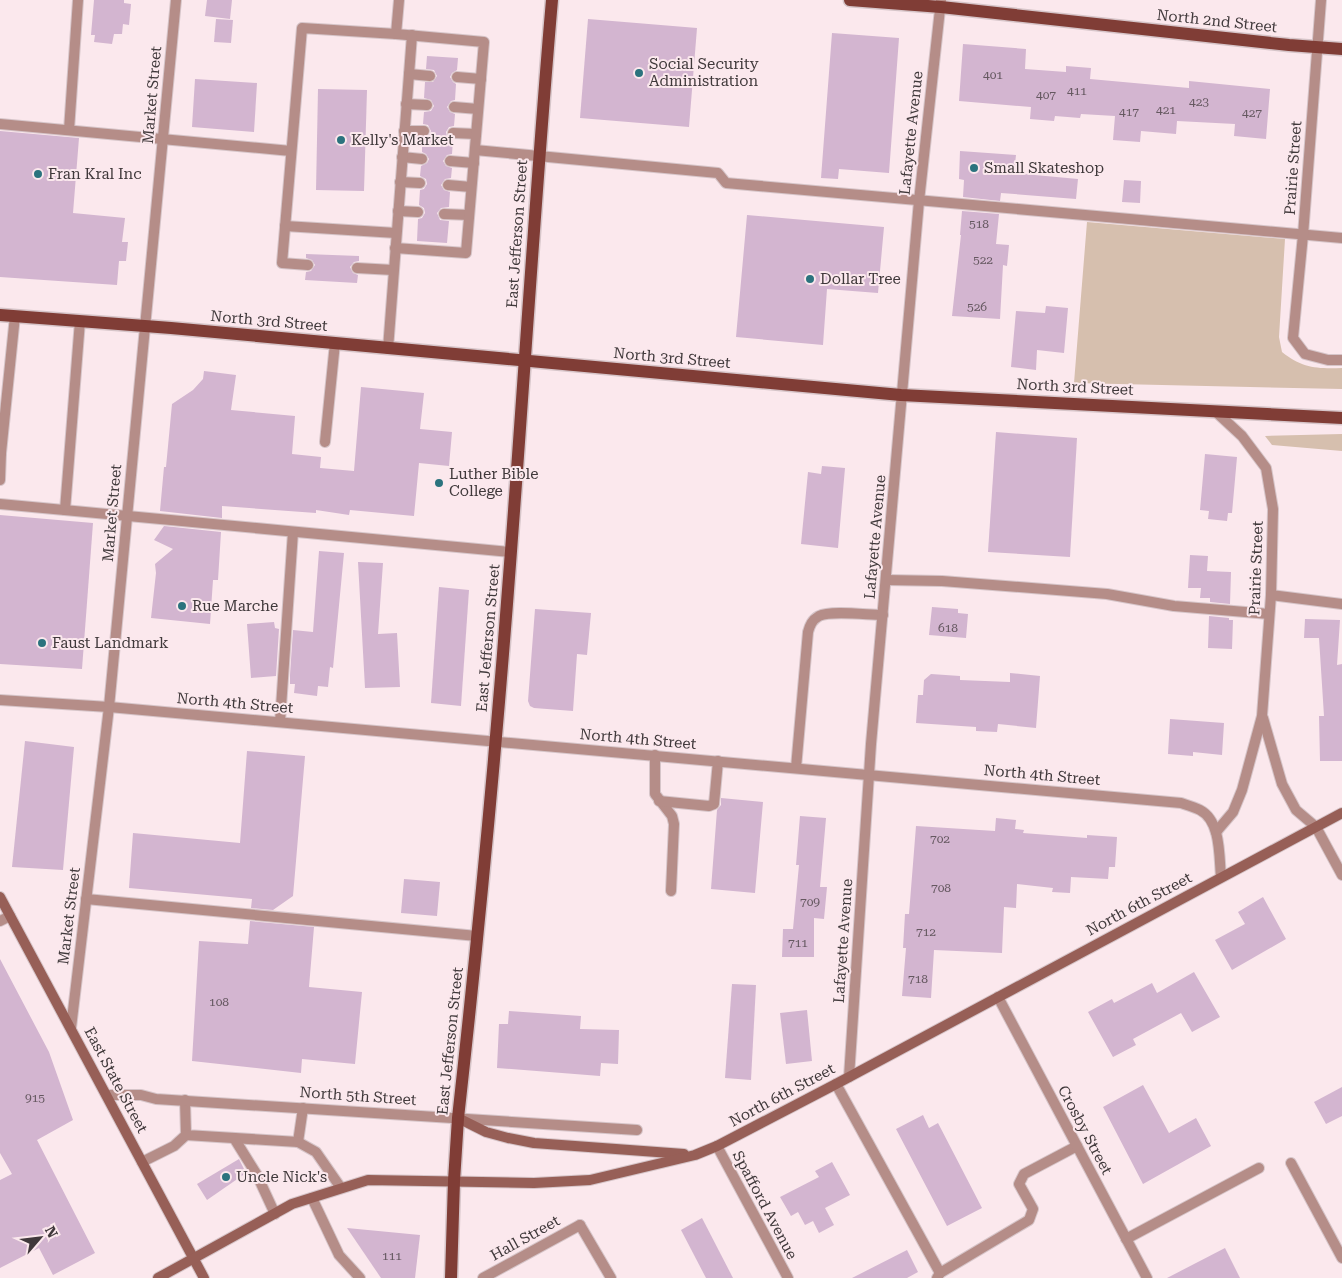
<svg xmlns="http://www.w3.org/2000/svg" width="1342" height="1278" viewBox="0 0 1342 1278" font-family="'Roboto Serif',serif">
  <rect width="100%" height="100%" fill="#fbe8ed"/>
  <!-- green -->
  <g fill="#d6bfae">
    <path d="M1087,222L1285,239L1279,337L1282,352C1302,368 1317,369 1342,368V389L1074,383Z"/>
    <path d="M1342,434V451L1272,445L1265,436Z"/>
  </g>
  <!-- building -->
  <g fill="#d3b5d0">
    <path d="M94,0H124V3L131,4L129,25L123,24L122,34H114L112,44L94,42L95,35H91Z"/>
    <path d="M207,0H232L230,19L205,16Z"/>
    <path d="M216,19L233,20L231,43L214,42Z"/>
    <path d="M588,19L697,28L689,127L580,118Z"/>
    <path d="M832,33L899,38L889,173L839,169L838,179L821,178Z"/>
    <path d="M963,44L1026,49L1025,69L1066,72V66L1091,68L1090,79L1189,88V81L1270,89L1266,139L1234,136L1235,124L1177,121L1176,134L1141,131L1140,142L1113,140L1115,116L1081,114L1080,118L1055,116L1054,121L1030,119L1031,107L959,101Z"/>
    <path d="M427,56L458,58L457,70L452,73L450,77L453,82L456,84L455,100L451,101L447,107L450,112L455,114L454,126L449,127L446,132L447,137L453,140L452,154L447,155L443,161L446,166L452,168L451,178L445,179L441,185L444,190L450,192L449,207L441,208L437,213L440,220L449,221L447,243L417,241L418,219L422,218L425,213L424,208L419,205L420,190L424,189L427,184L426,179L420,176L421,166L427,163L429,159L426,154L422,152V138L428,137L431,131L428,125L423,124L424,112L431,111L434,106L431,100L424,98L425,82H433L437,76L434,70L426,69Z"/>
    <path d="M195,79L257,83L254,132L192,127Z"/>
    <path d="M318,89L367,90L364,191L316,190Z"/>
    <path d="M0,131L79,138L73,213L125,218L122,242H128L126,261H119L117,285L0,277Z"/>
    <path d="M960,151L1016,155L1014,173L1078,179L1076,199L1001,193L1000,201L963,197L964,180L959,179Z"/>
    <path d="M1124,180L1141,181L1140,203L1122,202Z"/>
    <path d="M962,211L999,214L996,244L1009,245L1007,266L1003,265L1000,319L952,316L961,235H960Z"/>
    <path d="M747,215L884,227L878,293L827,289L823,345L736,337Z"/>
    <path d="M306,254L359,256V261L354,262L350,267L353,273L358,275L357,283L305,280L306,272L311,271L315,265L312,260L306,258Z"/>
    <path d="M1046,306L1068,308L1064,353L1037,350L1036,370L1011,367L1016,311L1045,313Z"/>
    <path d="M204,371L236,375L231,410L295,416L292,454L321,457L320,468L354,471L361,387L424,393L420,429L452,432L449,466L419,463L414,516L350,510L349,515L316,510V513L222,506V518L160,511L164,467H166L172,404L193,390L203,379Z"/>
    <path d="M996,432L1077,438L1070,557L988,552Z"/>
    <path d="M1205,454L1237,457L1232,513H1228L1227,521L1208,519L1209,511L1200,510Z"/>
    <path d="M822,466L845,468L838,548L801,544L808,472L821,474Z"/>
    <path d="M0,515L93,523L82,669L0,664Z"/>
    <path d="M164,526L221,532L218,580H213L210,624L151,618L156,573L155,564L173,549L154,540Z"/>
    <path d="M319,551L344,553L333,668L330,667L328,687L318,686L317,696L294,693L295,684H290V675L293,630L313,632Z"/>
    <path d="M1190,555L1208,556L1207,571L1231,572L1230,604L1210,602V598H1200L1201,588H1188Z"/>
    <path d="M358,562L383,563L378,634L397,633L400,687L365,688Z"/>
    <path d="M439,587L469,590L461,706L431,703Z"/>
    <path d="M932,607L958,609V613L968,614L966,638L929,635Z"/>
    <path d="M535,609L591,613L587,655L577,654L573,711L534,708L530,706L528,701Z"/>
    <path d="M1209,616L1229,618V620H1233L1232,649L1208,648Z"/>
    <path d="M1305,619L1340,620L1337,665L1342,664V761H1320L1319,716H1324L1319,638H1304Z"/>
    <path d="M274,622L275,628L279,629L276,676L251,678L247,624Z"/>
    <path d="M1010,673L1040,676L1036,728L998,724L997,732L976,731V727L916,723L918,695H923L924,680L931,674L960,676V680L1010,682Z"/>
    <path d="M1170,719L1224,723L1222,755L1193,752V756L1168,754Z"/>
    <path d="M25,741L74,747L63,870L12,867Z"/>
    <path d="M247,751L305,756L293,896L273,910L251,908L252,899L129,888L133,833L240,843Z"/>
    <path d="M721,798L763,802L755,893L711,889L717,810L721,805Z"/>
    <path d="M800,816L826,818L820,887H827L824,919L814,918V957H782L783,929H793L799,865H796Z"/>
    <path d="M996,818L1016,820L1015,829L1024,830L1023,833L1087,838V835L1117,837L1115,867H1109L1108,879L1071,877L1070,893L1052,892L1053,888L1017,884L1016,908L1004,907L1002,953L934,950L931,998L902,996L906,948H903L905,914H909L916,826L995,831Z"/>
    <path d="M404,879L440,882L437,916L401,913Z"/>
    <path d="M1263,897L1286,939L1232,970L1215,940L1245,924L1238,912Z"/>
    <path d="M250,921L314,927L309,987L362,992L355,1064L302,1059L301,1073L192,1061L199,941L248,944Z"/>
    <path d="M0,959L49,1052L73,1120L37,1140L95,1253L53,1275L39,1248L0,1268V1180L12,1174L0,1153Z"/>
    <path d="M1194,972L1220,1017L1192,1032L1181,1013L1133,1039L1136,1045L1113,1057L1088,1012L1112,999L1114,1003L1152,983L1157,993Z"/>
    <path d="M732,984L756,985L751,1080L725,1078Z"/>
    <path d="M807,1010L812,1061L786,1064L780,1013Z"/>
    <path d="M509,1011L581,1016L580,1029L619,1030L618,1064L601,1063L600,1076L497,1068L499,1024H508Z"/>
    <path d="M1143,1085L1169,1133L1196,1118L1211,1146L1143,1184L1103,1107Z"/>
    <path d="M1342,1087V1116L1326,1124L1314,1102Z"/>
    <path d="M923,1115L929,1128L938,1123L982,1208L947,1226L896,1129Z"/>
    <path d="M239,1159L246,1173L207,1200L197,1184Z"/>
    <path d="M832,1162L850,1195L825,1208L834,1225L819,1233L813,1221L805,1225L798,1212L791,1216L780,1197L819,1177L815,1171Z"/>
    <path d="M702,1218L733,1278H706L681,1230Z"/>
    <path d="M347,1228L420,1235L415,1278H381Z"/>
    <path d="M1225,1248L1240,1278H1167Z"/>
    <path d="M907,1250L918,1272L907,1278H852Z"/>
  </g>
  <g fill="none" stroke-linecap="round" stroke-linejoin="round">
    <defs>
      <g id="service">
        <path d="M409,74L430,76"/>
        <path d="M457,77L481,79"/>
        <path d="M406,104L427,105"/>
        <path d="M454,107L478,109"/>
        <path d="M0,124L291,151"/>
        <path d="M69,130L78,0"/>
        <path d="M404,131H424"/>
        <path d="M453,133L476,134"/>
        <path d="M475,150L718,173L726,183L1342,238"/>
        <path d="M402,157L422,159"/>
        <path d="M450,161L474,163"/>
        <path d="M400,182L420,183"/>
        <path d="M448,185L471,187"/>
        <path d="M398,211L418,212"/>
        <path d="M444,214L469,215"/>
        <path d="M285,226L396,233"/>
        <path d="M395,248L466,253L484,42L396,34L399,0"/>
        <path d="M308,265L282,263L302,28L396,34"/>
        <path d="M357,268L393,270"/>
        <path d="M388,349L412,35"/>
        <path d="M325,442L335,343"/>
        <path d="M0,453H1L15,316"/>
        <path d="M0,480L1,453"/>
        <path d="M0,504L511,552"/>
        <path d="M65,510L80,321"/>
        <path d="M886,580L942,581L1107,594L1174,606L1269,614"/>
        <path d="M280,722L293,532"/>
        <path d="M655,755V794L672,816L674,824L671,891"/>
        <path d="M796,768L808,632C810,625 812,620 819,616C831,610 868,615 883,615"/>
        <path d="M659,801L709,806L714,804L718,761"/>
        <path d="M86,899L477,936"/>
        <path d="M836,1084L940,1273"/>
        <path d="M185,1100L186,1135L298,1142L303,1108"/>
        <path d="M234,1138L257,1175L275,1214"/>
        <path d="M298,1142L316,1152L341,1188"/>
        <path d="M142,1162L174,1146L186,1135"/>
        <path d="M1291,1163L1342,1258"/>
        <path d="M312,1198L339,1255L360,1278"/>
        <path d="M580,1225L611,1278"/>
        <path d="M1126,1239L1259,1168"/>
        <path d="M937,1278L940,1273L1029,1220L1033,1209L1019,1184L1024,1174L1077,1146"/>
      </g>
      <g id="minor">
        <path d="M1321,0L1303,235L1293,338L1305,354L1328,360H1342"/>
        <path d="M1215,411L1242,436L1266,468L1273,509L1271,595L1262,716L1242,790L1233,812L1216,832"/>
        <path d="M1271,595L1342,604"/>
        <path d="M0,700L109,707L1181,803C1187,805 1194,807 1200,810C1221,821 1219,856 1221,877"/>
        <path d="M1263,718L1282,784L1296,810L1316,827L1342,875"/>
        <path d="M0,921L10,916"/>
        <path d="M998,997L1147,1278"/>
        <path d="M71,1028L109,707L176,0"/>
        <path d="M849,1077L871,744L919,201L941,0"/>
        <path d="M107,1095H141L156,1099L637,1130"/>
        <path d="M717,1146L788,1278"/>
        <path d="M483,1278L580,1225"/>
      </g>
      <g id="secondary">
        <path d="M0,897L204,1278"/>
        <path d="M458,1118L486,1132L508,1138L534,1143L684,1154"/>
        <path d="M158,1278L292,1204L368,1180L534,1183L590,1180L695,1155L717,1146L836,1084L1342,813"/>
      </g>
      <g id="primary">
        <path d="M850,0L941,7L1289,45L1342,49"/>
        <path d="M0,315L171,328L901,395L1342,418"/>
        <path d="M451,1278L454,1181L458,1118C479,930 497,740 511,551C525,367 536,184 552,0"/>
      </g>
    </defs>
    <!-- service casing -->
    <use href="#service" stroke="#d6c5c9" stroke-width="12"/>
    <!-- minor casing -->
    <use href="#minor" stroke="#d6c5c9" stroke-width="12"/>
    <!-- secondary casing -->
    <use href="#secondary" stroke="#d6c5c9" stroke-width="12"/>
    <!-- primary casing -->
    <use href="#primary" stroke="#d6c5c9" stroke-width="15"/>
    <!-- service -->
    <use href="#service" stroke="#b58d88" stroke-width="10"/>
    <!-- minor -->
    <use href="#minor" stroke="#b58d88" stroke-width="10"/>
    <!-- secondary -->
    <use href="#secondary" stroke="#975f57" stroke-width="10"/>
    <!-- primary -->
    <use href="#primary" stroke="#803d36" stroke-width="12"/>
  </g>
  <!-- markers -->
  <g fill="#2b737e" stroke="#fbe8ed" stroke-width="2">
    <circle cx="639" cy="73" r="5"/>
    <circle cx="341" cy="140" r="5"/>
    <circle cx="974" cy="168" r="5"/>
    <circle cx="38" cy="174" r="5"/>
    <circle cx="810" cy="279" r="5"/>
    <circle cx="439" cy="483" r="5"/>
    <circle cx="182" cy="606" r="5"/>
    <circle cx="42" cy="643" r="5"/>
    <circle cx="226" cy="1177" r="5"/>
  </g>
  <g text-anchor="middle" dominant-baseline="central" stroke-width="4" stroke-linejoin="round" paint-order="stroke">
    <!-- number labels -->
    <g font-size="12" fill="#655860">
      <text x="993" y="75">401</text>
      <text x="1077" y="91">411</text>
      <text x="1046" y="95">407</text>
      <text x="1199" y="102">423</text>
      <text x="1166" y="110">421</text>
      <text x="1129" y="112">417</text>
      <text x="1252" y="113">427</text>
      <text x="979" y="224">518</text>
      <text x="983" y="260">522</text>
      <text x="977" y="307">526</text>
      <text x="948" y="628">618</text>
      <text x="940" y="839">702</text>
      <text x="941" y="888">708</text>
      <text x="810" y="902">709</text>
      <text x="926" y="932">712</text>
      <text x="798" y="943">711</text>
      <text x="918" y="979">718</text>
      <text x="219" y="1002">108</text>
      <text x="35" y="1098">915</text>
      <text x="392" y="1256">111</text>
    </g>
    <!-- street labels -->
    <g font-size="15" fill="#40393b" stroke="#fbe8ed">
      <text transform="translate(1217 21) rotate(6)">North 2nd Street</text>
      <text transform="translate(152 95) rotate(-85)">Market Street</text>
      <text transform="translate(911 133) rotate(-84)">Lafayette Avenue</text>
      <text transform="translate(1293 168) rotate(-86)">Prairie Street</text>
      <text transform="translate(517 234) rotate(-86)">East Jefferson Street</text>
      <text transform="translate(269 321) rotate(5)">North 3rd Street</text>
      <text transform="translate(672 358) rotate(5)">North 3rd Street</text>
      <text transform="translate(1075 387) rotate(3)">North 3rd Street</text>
      <text transform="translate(112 513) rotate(-85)">Market Street</text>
      <text transform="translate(875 537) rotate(-85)">Lafayette Avenue</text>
      <text transform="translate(1256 568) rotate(-88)">Prairie Street</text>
      <text transform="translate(488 638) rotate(-85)">East Jefferson Street</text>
      <text transform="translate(235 703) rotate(5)">North 4th Street</text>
      <text transform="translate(638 739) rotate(5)">North 4th Street</text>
      <text transform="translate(1042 775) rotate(5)">North 4th Street</text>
      <text transform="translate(1139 904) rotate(-28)">North 6th Street</text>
      <text transform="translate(69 916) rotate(-83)">Market Street</text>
      <text transform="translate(843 941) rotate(-86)">Lafayette Avenue</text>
      <text transform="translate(450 1041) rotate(-84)">East Jefferson Street</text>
      <text transform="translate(116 1080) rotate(62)">East State Street</text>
      <text transform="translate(782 1095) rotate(-28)">North 6th Street</text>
      <text transform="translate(358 1096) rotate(4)">North 5th Street</text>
      <text transform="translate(1085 1130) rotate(62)">Crosby Street</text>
      <text transform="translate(765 1205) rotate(62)">Spafford Avenue</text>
      <text transform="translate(525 1238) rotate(-29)">Hall Street</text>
    </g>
    <!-- poi labels -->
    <g font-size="15" fill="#40393b" stroke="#fbe8ed" text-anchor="start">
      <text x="649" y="64">Social Security<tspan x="649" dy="17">Administration</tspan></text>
      <text x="351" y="140">Kelly's Market</text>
      <text x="984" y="168">Small Skateshop</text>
      <text x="48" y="174">Fran Kral Inc</text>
      <text x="820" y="279">Dollar Tree</text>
      <text x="449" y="474">Luther Bible<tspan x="449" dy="17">College</tspan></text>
      <text x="192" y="606">Rue Marche</text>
      <text x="52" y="643">Faust Landmark</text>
      <text x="236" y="1177">Uncle Nick's</text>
    </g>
  </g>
  <!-- north arrow -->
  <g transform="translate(40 1238) rotate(62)" stroke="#fbe8ed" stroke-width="4" paint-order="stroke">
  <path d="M0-4L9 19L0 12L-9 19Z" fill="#40393b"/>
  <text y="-8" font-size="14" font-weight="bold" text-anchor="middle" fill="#40393b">N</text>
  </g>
</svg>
